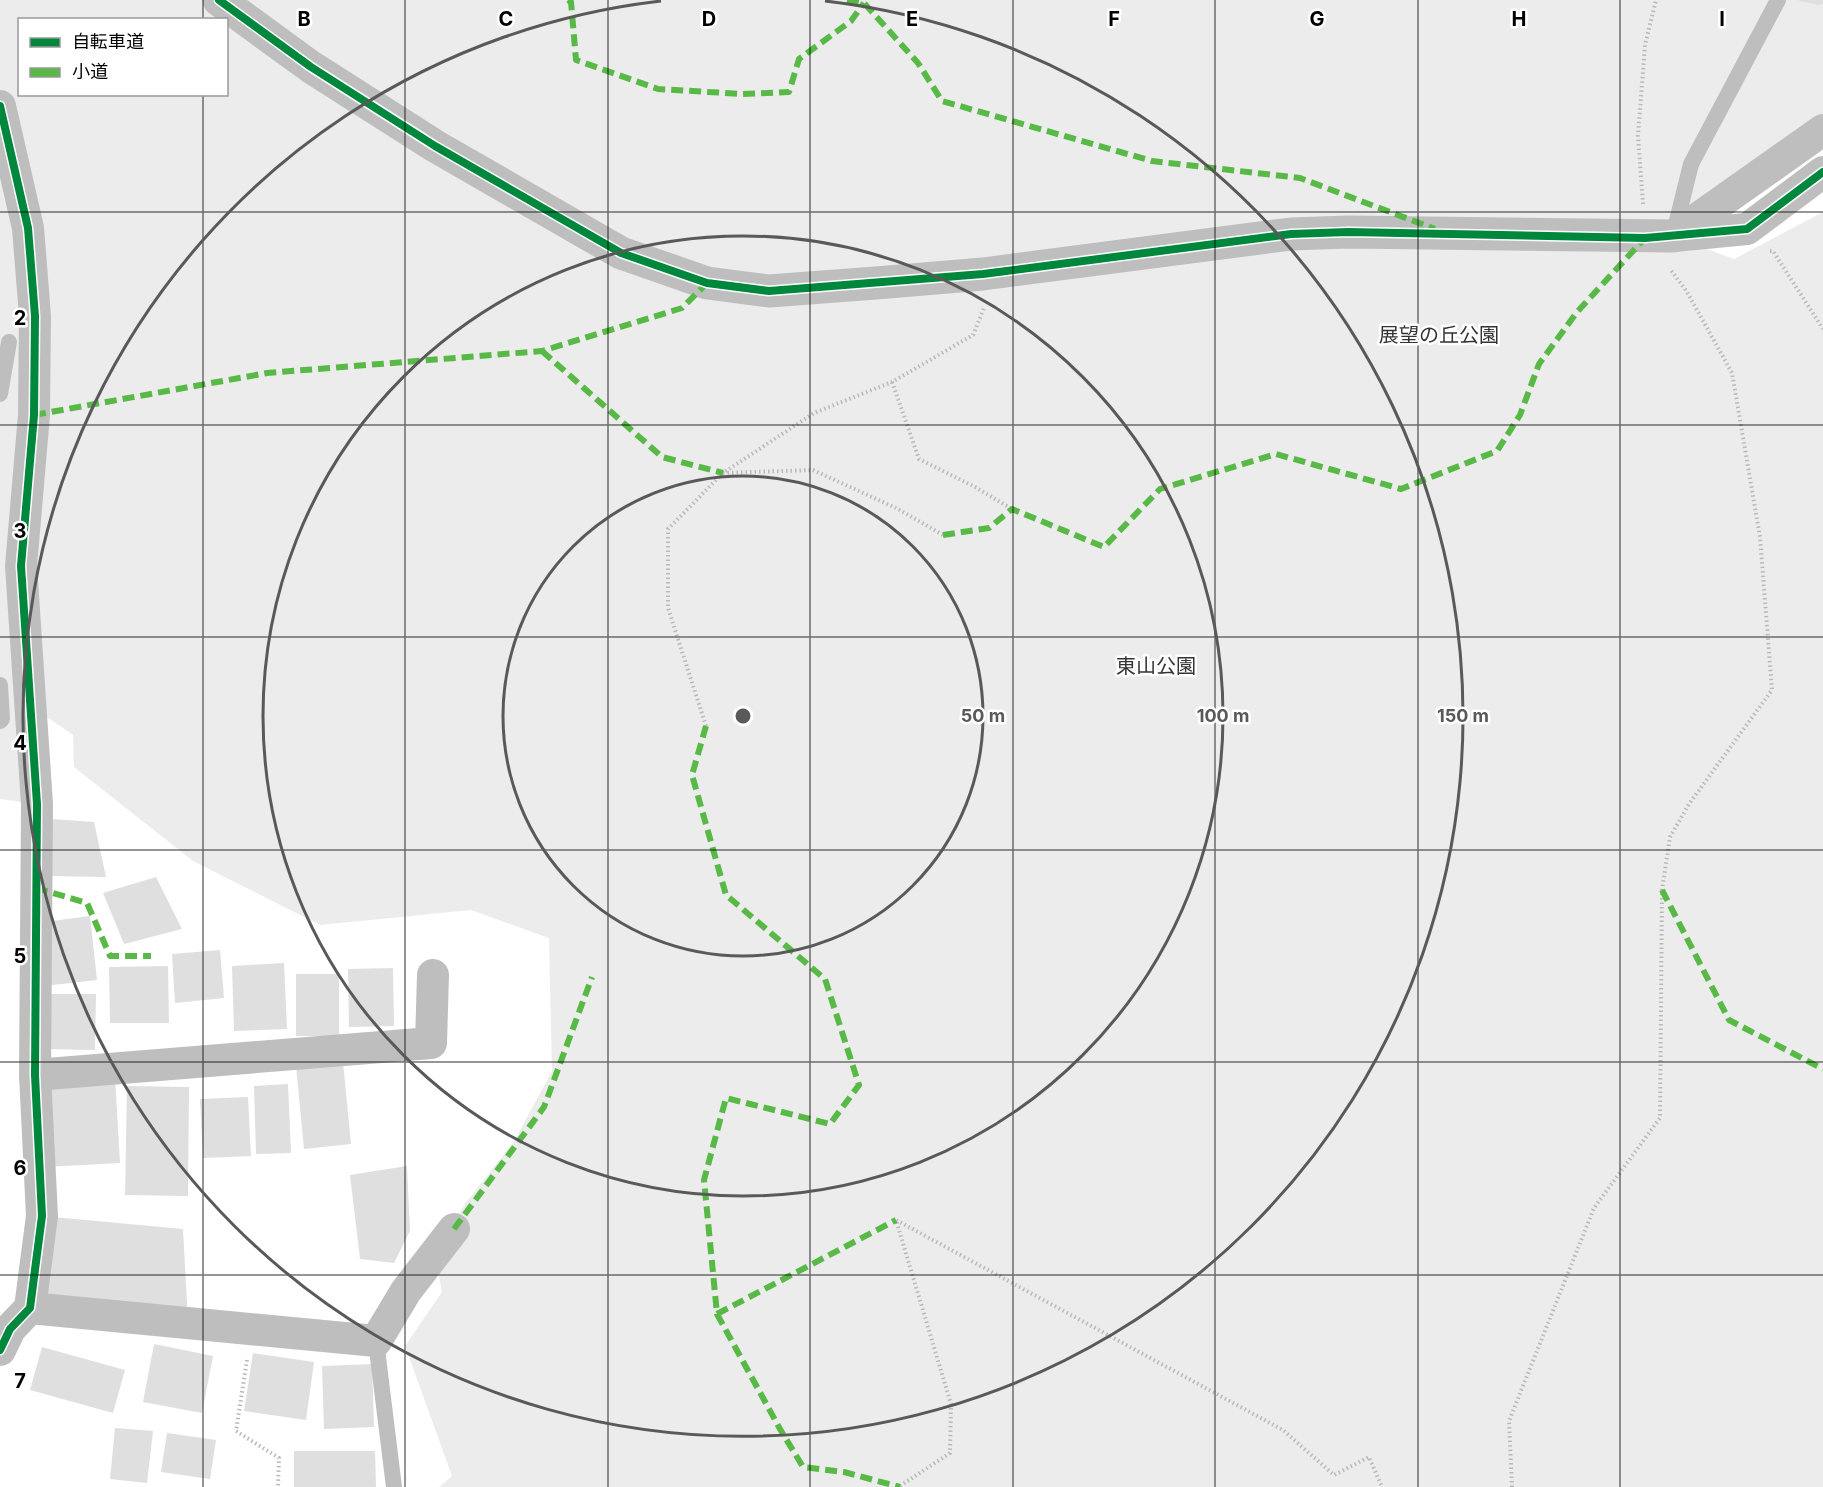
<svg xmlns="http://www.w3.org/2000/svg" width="1823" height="1487" viewBox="0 0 1823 1487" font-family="Inter,'Noto Sans JP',sans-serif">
  <rect width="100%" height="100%" fill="#fff"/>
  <!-- green -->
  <path fill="#ececec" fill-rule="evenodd" d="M0,0H1823V117L1674,237L1734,259L1823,212V1487H439L452,1476L405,1346L442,1292L436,1261L464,1205L513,1143L552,1071L549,938L471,910L320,925L193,861L74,767L73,735L31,706L37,804L0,799ZM20,20H226V94H20Z"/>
  <!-- building -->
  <g fill="#dfdfdf">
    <path d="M1796,0H1823V4L1818,5Z"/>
    <path d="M37,818L94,822L106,877L48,876Z"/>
    <path d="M156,877L182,929L124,944L103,893Z"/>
    <path d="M90,916L97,980L44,986L37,923Z"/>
    <path d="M220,950L224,998L175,1003L172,954Z"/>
    <path d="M284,963L287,1029L234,1031L232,966Z"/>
    <path d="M168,966L169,1023H110L109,967Z"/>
    <path d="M393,968L394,1026L349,1027L348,969Z"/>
    <rect x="296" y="974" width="43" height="62"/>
    <path d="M43,994H96L95,1050L43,1049Z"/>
    <path d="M343,1062L351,1144L304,1149L296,1066Z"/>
    <path d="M115,1077L120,1163L44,1167L39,1081Z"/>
    <path d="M288,1084L291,1153L256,1154L254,1086Z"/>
    <path d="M127,1086L189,1087L188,1196L125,1195Z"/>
    <path d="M248,1097L251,1156L203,1158L200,1099Z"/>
    <path d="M407,1166L410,1231L394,1263L360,1259L350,1175Z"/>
    <path d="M42,1216L183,1229L188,1322L35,1309Z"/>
    <path d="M154,1344L213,1356L202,1413L143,1402Z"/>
    <path d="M42,1347L125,1370L113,1413L30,1390Z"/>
    <path d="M253,1353L314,1362L306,1420L244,1411Z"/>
    <path d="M372,1364L374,1427L324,1429L322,1366Z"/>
    <path d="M115,1428L153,1431L147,1483L110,1479Z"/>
    <path d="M167,1433L216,1440L210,1479L161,1472Z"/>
    <path d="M294,1451H375L376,1487H294Z"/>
  </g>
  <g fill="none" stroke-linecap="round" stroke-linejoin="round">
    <!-- path -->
    <g stroke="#b9b9b9" stroke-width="4" stroke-dasharray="1.5 3" stroke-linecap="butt">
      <path d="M1643,204L1638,136L1645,45L1656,0"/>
      <path d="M1770,251H1773L1823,329"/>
      <path d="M892,382L919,459L975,487L1012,509"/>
      <path d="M943,535L896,508L813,470L723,473L814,413L892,382L973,335L984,308"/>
      <path d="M706,726L668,608V529L723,473"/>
      <path d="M247,1360L236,1431L279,1458L278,1487"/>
      <path d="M900,1486L950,1453L951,1404L896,1220L1283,1430L1334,1475L1369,1457L1382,1487"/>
      <path d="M1512,1487L1509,1421L1594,1208L1660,1118L1662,890L1670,837L1689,804L1772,690L1760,537L1732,373L1687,292L1670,269"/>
    </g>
    <!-- service -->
    <g stroke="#bebebe" stroke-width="16">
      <path d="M1674,233L1691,164L1778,0"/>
      <path d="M0,394L9,342"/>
      <path d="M0,685L2,719L0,721"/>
      <path d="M376,1341L394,1487"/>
    </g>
    <!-- minor -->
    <g stroke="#bebebe" stroke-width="32">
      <path d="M0,106L28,228L35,316L34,415L21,566L37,804L35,1075L42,1216L30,1308L10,1329L0,1350"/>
      <path d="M1673,236L1823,130"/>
      <path d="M1674,236L1747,229L1823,172"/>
      <path d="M35,1075L431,1043L433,975"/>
      <path d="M30,1308L376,1341L406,1291L454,1229"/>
    </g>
    <!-- tertiary -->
    <path stroke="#bebebe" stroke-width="33" d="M219,0L311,67L435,146L621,253L707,283L769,291L876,283L983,274L1291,234L1348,232L1673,236"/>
    <!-- quiet -->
    <g stroke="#58b947" stroke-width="6" stroke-dasharray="12 6" stroke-linecap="butt">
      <path d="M568,0L571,2L576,60L658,89L743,94L789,92L799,59L851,21L864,3"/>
      <path d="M847,0L864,3L918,63L942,101L1152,161L1300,178L1435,229"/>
      <path d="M542,351L662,457L723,473"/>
      <path d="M34,415L267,373L542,351L682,308L707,283"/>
      <path d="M943,535L989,528L1012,509L1104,547L1160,489L1276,454L1401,489L1497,451L1520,415L1539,364L1577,312L1645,238"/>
      <path d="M706,726L692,775L726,895L825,979L859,1085L830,1124L726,1098L704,1180L717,1314L780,1429L803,1467L844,1472L900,1487"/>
      <path d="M36,888L87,903L110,956H151"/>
      <path d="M1662,890L1729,1020L1823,1069"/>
      <path d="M454,1229L544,1107L592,977"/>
      <path d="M717,1314L896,1220"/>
    </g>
    <defs>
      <g id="cycleway">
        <path d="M219,0L311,67L435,146L621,253L707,283L769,291L983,274L1291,234L1348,232L1645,238L1747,229L1823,172"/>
        <path d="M0,106L28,228L35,316L34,415L21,566L37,804L35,1075L42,1216L30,1308L10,1329L0,1350"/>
      </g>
    </defs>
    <!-- cycleway casing -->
    <use href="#cycleway" stroke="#fff" stroke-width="11"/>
    <!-- cycleway -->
    <use href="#cycleway" stroke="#00873e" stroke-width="8"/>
  </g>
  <!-- grid -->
  <path fill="none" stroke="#000" stroke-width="1.5" stroke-opacity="0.55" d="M203,0V20M405,0V1487M608,0V1487M810,0V1487M1013,0V1487M1215,0V1487M1418,0V1487M1620,0V1487M203,94V1487M0,212H1823M0,425H1823M0,637H1823M0,850H1823M0,1062H1823M0,1275H1823"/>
  <!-- distance rings -->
  <g fill="none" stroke="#595959" stroke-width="3">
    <circle cx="743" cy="716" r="240"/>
    <circle cx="743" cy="716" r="480"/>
    <path d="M825 1A720 720 0 1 1 661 1"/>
  </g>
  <g text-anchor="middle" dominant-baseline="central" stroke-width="5" stroke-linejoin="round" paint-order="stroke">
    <!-- park labels -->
    <g font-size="20" fill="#333" stroke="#fff">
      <text x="1439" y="335">展望の丘公園</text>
      <text x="1156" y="666">東山公園</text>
    </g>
  </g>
  <g font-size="20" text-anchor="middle" font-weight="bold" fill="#000" stroke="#fff" stroke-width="5" stroke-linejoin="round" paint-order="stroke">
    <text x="304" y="26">B</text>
    <text x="506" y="26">C</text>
    <text x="709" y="26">D</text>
    <text x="912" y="26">E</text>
    <text x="1114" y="26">F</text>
    <text x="1317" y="26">G</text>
    <text x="1519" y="26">H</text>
    <text x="1722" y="26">I</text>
    <text x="20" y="325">2</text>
    <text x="20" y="538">3</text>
    <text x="20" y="750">4</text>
    <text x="20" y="963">5</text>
    <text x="20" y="1175">6</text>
    <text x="20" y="1388">7</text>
  </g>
  <circle cx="743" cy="716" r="9" fill="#595959" stroke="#fff" stroke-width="3"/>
  <g font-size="18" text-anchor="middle" font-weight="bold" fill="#595959" stroke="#fff" stroke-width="5" stroke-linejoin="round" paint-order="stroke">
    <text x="983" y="722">50 m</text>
    <text x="1223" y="722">100 m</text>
    <text x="1463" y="722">150 m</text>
  </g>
  <!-- legend -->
  <rect x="18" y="18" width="210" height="78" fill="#ffffff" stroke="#999999" stroke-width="1.5"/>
  <rect x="30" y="38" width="30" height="9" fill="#00873e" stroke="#999999" stroke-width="1.5"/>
  <text x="72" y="48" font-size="18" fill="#000000">自転車道</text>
  <rect x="30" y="68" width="30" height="9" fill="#58b947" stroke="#999999" stroke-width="1.5"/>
  <text x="72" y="78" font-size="18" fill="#000000">小道</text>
</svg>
